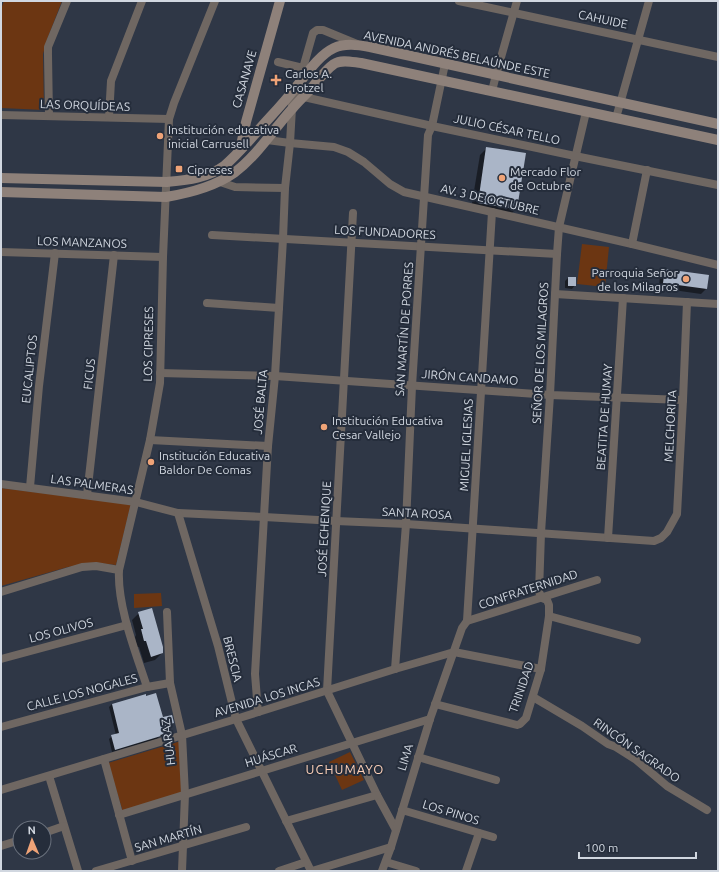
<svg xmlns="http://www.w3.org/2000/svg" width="719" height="872" viewBox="0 0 719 872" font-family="Ubuntu,sans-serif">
  <rect width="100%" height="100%" fill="#2f3746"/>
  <!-- green -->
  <g fill="#6c3612">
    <path d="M4,1H62L48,37L43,54L44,110L1,108V9Z"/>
    <path d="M582,244L609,247L605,287L577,284Z"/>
    <path d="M1,488L131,504L116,565L97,563L68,567L1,586Z"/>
    <path d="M161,593L162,606L134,608V594Z"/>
    <path d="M181,741L184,792L123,812L108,763Z"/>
    <path d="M350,752L364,780L342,790L329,762Z"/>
  </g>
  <!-- shadow -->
  <g fill="#0007">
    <path d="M487,148L516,209L510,215L471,209L480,155Z"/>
    <path d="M665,270L706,289L701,294L659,288L660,275Z"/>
    <path d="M568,278L575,285L572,289L565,288V281Z"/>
    <path d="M139,613L162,653L155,660L144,663L139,647H137L135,637L136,635L132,620Z"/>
    <path d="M112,704L162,718L173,723L170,726H166L168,732L165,735L159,737L157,739L112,752L109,739L112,736L116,735L109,707Z"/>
  </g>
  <!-- building -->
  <g fill="#aab5c7">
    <path d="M486,147L526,153L517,209L478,203Z"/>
    <path d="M665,269L709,275L707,289L663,283Z"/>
    <rect x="568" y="277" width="8" height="9"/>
    <path d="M152,608L163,647V653L151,657L146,641H144L141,629H143L138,612Z"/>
    <path d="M156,693L163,717L172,715L174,723L167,725L169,733L160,735L161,736L115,750L111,735L119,733L112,704L146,694V696Z"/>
  </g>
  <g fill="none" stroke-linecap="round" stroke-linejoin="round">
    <!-- street -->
    <g stroke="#6f6762" stroke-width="8">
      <path d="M459,1L718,57"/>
      <path d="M278,62L303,68"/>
      <path d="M307,73L303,68L313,33L317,30H323L357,44"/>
      <path d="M492,91L496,75L517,1"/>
      <path d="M1,115L169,119"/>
      <path d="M49,116L48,55V47L67,1"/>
      <path d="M109,117L111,81L142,1"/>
      <path d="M616,118L649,1"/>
      <path d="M267,140L290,143L334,147L348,152L364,162L390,184L404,192L632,244L718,265"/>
      <path d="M220,182L235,187L285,188"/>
      <path d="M353,213L327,691L377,795L396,830"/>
      <path d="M212,235L557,254"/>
      <path d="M632,244L647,170"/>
      <path d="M1,252L163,257"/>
      <path d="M555,294L718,304"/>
      <path d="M207,303L279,308"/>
      <path d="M160,373L275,376L550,395L683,400"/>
      <path d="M150,440L268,446"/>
      <path d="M1,484L136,502L178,513L264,517L336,521L406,524L654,541L661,538L667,532L677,514L683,400L687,302"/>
      <path d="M30,487L39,386L55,253"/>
      <path d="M87,495L114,255"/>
      <path d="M178,513L218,646L236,719L311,871"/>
      <path d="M608,538L623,298"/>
      <path d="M1,592L82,567L96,566L119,570"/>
      <path d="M167,612L170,683L182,735L185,794L182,871"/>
      <path d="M549,616L637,640"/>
      <path d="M467,621L597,580"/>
      <path d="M1,659L127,625"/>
      <path d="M395,669L406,524L412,386L428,135L432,126L445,64"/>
      <path d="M147,687C136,653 117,606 119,570L150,440L160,383L163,257L169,119L174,103L215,1"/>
      <path d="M533,697L582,726L608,744L616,747L635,759L667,786L707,810"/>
      <path d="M435,704L517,725L520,724L526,718L541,669L549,616V605L547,600L542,598L539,592L541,533L550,395L557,254L559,227L586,112"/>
      <path d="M258,712L255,674L268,446L275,376L283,239L285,188L290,143L292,108L291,93L304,97L432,126L575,156L718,185"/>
      <path d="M1,727L147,687L170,683"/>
      <path d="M418,757L496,780"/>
      <path d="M104,759L132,861"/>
      <path d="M49,776L78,871"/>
      <path d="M1,790L236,719L395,669L454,652L541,669"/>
      <path d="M402,810L493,837"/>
      <path d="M119,815L430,719"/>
      <path d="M286,821L377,795"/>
      <path d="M44,833L64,826"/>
      <path d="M1,846L20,840"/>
      <path d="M386,862L416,871"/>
      <path d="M96,871L246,827"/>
      <path d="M279,871L306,862"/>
      <path d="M312,871L391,847"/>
      <path d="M382,871L391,847L430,719L462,628L467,621L492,212"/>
      <path d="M466,871L479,833"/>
    </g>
    <!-- secondary -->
    <g stroke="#8e817a" stroke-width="10">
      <path d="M240,150L246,122L280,1"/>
      <path d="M1,178L167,182C186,180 208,178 224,166C236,156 246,144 256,133C268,119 281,106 292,92C304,78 317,56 334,48C345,43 358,45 370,47L718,124"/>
      <path d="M1,192L166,197C190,193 214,187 234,173C257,156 273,130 292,109C297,103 303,97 309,91C316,83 325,70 334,64C341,59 352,62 361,63L718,140"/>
    </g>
  </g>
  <!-- markers -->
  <g fill="#efa377" stroke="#252d3b" stroke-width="1.5">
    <path d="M274 74h4v4h4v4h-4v4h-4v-4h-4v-4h4z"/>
    <circle cx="160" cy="136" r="4"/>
    <rect x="175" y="165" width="8" height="8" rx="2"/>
    <circle cx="502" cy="178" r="4"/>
    <circle cx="686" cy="279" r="4"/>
    <circle cx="324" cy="427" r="4"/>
    <circle cx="151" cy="462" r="4"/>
  </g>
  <g text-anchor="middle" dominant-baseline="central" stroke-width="4" stroke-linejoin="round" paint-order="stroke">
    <!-- street labels -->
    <g font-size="12" fill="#d1d7e0" stroke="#252d3b">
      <text transform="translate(603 19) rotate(12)">CAHUIDE</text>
      <text transform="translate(457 54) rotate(12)">AVENIDA ANDRÉS BELAÚNDE ESTE</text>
      <text transform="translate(244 79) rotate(-74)">CASANAVE</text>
      <text transform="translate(85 105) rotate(2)">LAS ORQUÍDEAS</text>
      <text transform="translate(507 129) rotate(12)">JULIO CÉSAR TELLO</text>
      <text transform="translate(490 199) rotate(13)">AV. 3 DE OCTUBRE</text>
      <text transform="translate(385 232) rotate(3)">LOS FUNDADORES</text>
      <text transform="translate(82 242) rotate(2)">LOS MANZANOS</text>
      <text transform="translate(404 329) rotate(-86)">SAN MARTÍN DE PORRES</text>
      <text transform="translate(148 344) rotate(-89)">LOS CIPRESES</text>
      <text transform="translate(540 353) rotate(-87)">SEÑOR DE LOS MILAGROS</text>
      <text transform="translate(29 369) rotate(-84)">EUCALIPTOS</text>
      <text transform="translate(89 374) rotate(-84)">FICUS</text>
      <text transform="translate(470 377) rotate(4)">JIRÓN CANDAMO</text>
      <text transform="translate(260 402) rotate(-85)">JOSÉ BALTA</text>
      <text transform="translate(604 417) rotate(-86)">BEATITA DE HUMAY</text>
      <text transform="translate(670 426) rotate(-87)">MELCHORITA</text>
      <text transform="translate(466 445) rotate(-87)">MIGUEL IGLESIAS</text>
      <text transform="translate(92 484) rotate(8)">LAS PALMERAS</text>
      <text transform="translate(417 513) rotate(3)">SANTA ROSA</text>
      <text transform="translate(324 529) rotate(-87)">JOSÉ ECHENIQUE</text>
      <text transform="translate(528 589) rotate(-18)">CONFRATERNIDAD</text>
      <text transform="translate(61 630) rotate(-15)">LOS OLIVOS</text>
      <text transform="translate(233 659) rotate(76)">BRESCIA</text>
      <text transform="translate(521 687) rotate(-71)">TRINIDAD</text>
      <text transform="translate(82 692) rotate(-15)">CALLE LOS NOGALES</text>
      <text transform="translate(267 697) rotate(-17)">AVENIDA LOS INCAS</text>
      <text transform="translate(168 742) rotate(-97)">HUARAZ</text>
      <text transform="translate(637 750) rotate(35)">RINCÓN SAGRADO</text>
      <text transform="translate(271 755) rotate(-17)">HUÁSCAR</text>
      <text transform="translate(405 757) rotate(-73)">LIMA</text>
      <text transform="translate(451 812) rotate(17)">LOS PINOS</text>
      <text transform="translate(168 838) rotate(-16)">SAN MARTÍN</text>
    </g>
    <!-- poi labels -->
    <g font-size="12" fill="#d1d7e0" stroke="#252d3b" text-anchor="start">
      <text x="285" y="73">Carlos A.<tspan x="285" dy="14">Protzel</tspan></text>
      <text x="168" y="129">Institución educativa<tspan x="168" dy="14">inicial Carrusell</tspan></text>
      <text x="187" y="169">Cipreses</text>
      <text x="510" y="171">Mercado Flor<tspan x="510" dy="14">de Octubre</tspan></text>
      <text x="678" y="272" text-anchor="end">Parroquia Señor<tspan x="678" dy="14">de los Milagros</tspan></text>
      <text x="332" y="420">Institución Educativa<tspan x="332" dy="14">Cesar Vallejo</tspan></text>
      <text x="159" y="455">Institución Educativa<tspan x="159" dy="14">Baldor De Comas</tspan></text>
    </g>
    <!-- neighbourhood labels -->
    <g font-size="13" letter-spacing="1" fill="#fdd0b8" stroke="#252d3b">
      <text x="345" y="769">UCHUMAYO</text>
    </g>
  </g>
  <!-- border -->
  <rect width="719" height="872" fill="none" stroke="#d1d7e0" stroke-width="4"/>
  <!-- north arrow -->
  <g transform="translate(32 840) rotate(358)"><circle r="19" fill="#252d3b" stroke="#6a717d"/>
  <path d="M0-3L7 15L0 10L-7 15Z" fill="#efa377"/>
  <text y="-6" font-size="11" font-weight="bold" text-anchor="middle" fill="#d1d7e0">N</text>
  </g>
  <!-- scale -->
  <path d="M579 852v6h117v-6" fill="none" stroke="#d1d7e0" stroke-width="2"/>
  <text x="585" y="852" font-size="12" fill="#d1d7e0" stroke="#252d3b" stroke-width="3" paint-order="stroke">100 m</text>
</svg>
